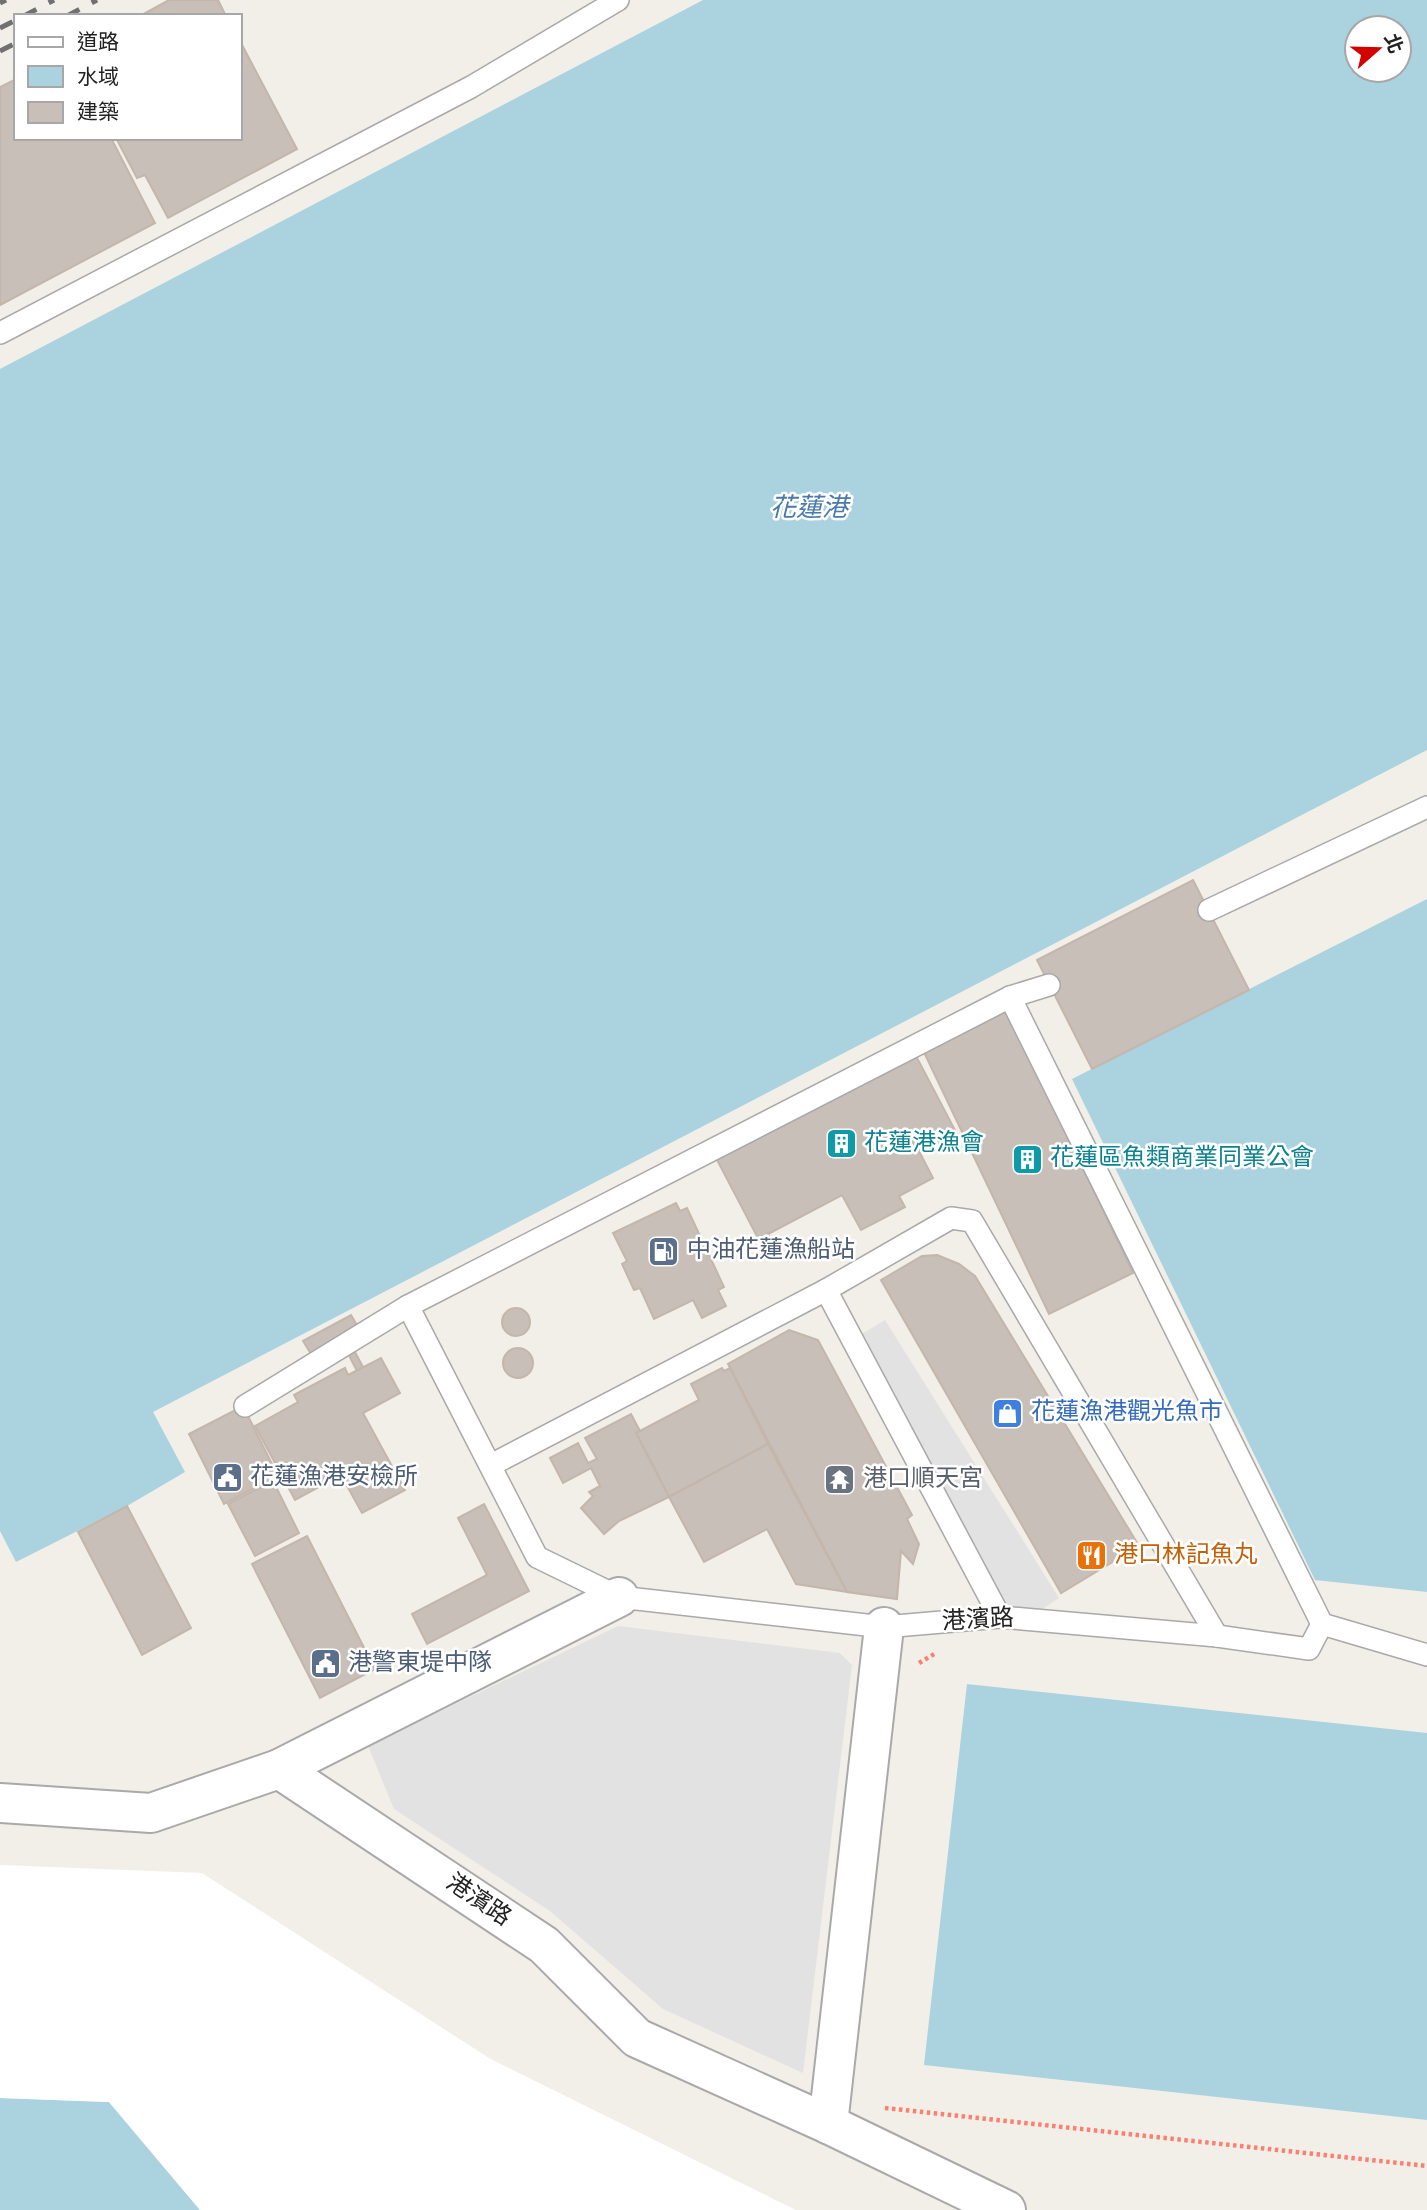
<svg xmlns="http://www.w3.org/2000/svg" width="1427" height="2210" viewBox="0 0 1427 2210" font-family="Overpass,'Noto Sans TC',sans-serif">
  <rect width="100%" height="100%" fill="#f2efe9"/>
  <!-- parking -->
  <g fill="#e2e2e2">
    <path d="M885,1320L1059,1598L1018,1625L842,1346Z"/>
    <path d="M618,1626L840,1653L852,1665L803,2073L663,2009L550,1911L394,1809L368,1746Z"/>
  </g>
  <!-- water -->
  <g fill="#aad3df" fill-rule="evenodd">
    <path d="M703,0H1427V750L153,1412L185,1472L127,1506L16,1562L0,1531V369ZM1357,28H1399V70H1357Z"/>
    <path d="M1427,899V1592L1315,1580L1072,1079Z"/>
    <path d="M967,1684L1427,1733V2120L924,2065Z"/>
    <path d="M0,2098L109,2102L200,2210H0Z"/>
  </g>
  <!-- pier -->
  <path fill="#fff" d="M0,1865L202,1873L489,2058L796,2210H200L109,2102L0,2098Z"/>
  <!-- building -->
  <g fill="#c7bfb8" stroke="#c4b6ab" stroke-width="2">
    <path d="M169,0H218L226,16H140Z"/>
    <path d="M240,41L297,149L168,218L145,175L137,178L116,138H240Z"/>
    <path d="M16,79V138H111L155,223L0,305V87Z"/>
    <path d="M1193,880L1249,990L1092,1069L1037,960Z"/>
    <path d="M1005,1006L1133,1273L1049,1314L921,1046Z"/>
    <path d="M916,1056L957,1134L920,1153L933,1178L899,1196L905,1207L861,1230L842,1195L768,1234L771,1239L761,1244L716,1158L843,1090L845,1094Z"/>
    <path d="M676,1203L680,1211L687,1208L724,1287L718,1290L726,1306L702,1318L693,1300L654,1319L640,1288L634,1290L622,1264L627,1261L613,1233Z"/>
    <path d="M937,1255L959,1264L975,1276L1139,1546L1061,1593L881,1280L922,1256Z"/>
    <circle cx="516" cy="1322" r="14"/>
    <path d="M351,1315L361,1332L311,1354L303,1341Z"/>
    <path d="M789,1330L818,1340L912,1515L907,1519L919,1544L913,1564L901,1551L897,1599L847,1592L728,1364Z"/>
    <path d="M348,1339L363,1367L357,1371L342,1342Z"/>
    <circle cx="518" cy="1363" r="15"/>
    <path d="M381,1358L400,1393L363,1413L405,1490L362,1513L341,1475L295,1500L255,1426L298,1402L294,1395L345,1368L348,1375Z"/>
    <path d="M722,1368L724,1371L730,1368L768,1444L669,1497L636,1433L699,1400L691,1384Z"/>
    <path d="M243,1406L278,1476L224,1504L189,1434Z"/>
    <path d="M631,1414L640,1431L636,1433L669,1497L619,1521L604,1534L581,1508L593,1496L589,1492L600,1486L591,1468L563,1483L550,1458L578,1443L588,1463L597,1459L585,1438Z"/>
    <path d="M768,1444L847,1592L796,1584L767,1529L704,1562L669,1497Z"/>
    <path d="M273,1481L299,1533L255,1556L228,1504Z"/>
    <path d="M484,1504L529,1591L427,1644L412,1614L487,1575L458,1518Z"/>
    <path d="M127,1506L191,1628L142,1655L78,1532Z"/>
    <path d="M307,1536L375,1669L320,1698L252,1564Z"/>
  </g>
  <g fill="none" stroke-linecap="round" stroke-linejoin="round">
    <defs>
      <g id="lane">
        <path d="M0,333L471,87L618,0"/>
        <path d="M1209,910L1427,807"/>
        <path d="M1010,997L1322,1624L1427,1655"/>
        <path d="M826,1290L1000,1617"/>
        <path d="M408,1306L537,1557L619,1597L884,1627L1000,1617L1217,1636L1309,1649L1322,1624"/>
        <path d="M245,1406L408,1306L1010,997L1049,985"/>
        <path d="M491,1465L826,1290L951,1218L972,1221L1217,1636"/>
      </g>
      <g id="street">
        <path d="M619,1597L279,1769L544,1945L637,2038L828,2124L1006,2210"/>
        <path d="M0,1803L151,1813L279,1769"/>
        <path d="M828,2124L884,1627"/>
      </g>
    </defs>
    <!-- lane casing -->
    <use href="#lane" stroke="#a9a9a9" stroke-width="24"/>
    <!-- street casing -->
    <use href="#street" stroke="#a9a9a9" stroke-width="42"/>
    <!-- path -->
    <g stroke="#fa8072" stroke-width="4.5" stroke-dasharray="3.5 3.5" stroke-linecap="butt">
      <path d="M919,1663L936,1653"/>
      <path d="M885,2108L1427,2166"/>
    </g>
    <!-- lane -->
    <use href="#lane" stroke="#fff" stroke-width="21"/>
    <!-- street -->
    <use href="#street" stroke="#fff" stroke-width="38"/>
    <!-- rail -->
    <g stroke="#707070" stroke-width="5" stroke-dasharray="14 14" stroke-linecap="butt">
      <path d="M0,3L6,0"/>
      <path d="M24,16L54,0"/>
      <path d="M67,16L97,0"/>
      <path d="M0,28L16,20"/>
      <path d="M0,51L16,43"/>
    </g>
  </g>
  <!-- icons -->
  <defs>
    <symbol id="building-square" viewBox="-11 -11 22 22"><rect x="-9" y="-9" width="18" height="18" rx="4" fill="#0f9aa8" stroke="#fff"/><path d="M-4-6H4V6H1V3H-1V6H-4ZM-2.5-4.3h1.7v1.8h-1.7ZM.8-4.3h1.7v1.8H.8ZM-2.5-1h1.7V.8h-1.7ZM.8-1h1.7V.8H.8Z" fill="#fff"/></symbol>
    <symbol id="fuel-square" viewBox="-11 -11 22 22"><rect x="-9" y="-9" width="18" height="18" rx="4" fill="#5c6f8a" stroke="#fff"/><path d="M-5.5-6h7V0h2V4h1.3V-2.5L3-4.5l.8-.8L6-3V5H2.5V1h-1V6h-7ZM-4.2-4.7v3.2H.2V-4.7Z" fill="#fff"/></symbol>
    <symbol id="shop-square" viewBox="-11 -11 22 22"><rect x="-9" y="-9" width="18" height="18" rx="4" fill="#3f7fe0" stroke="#fff"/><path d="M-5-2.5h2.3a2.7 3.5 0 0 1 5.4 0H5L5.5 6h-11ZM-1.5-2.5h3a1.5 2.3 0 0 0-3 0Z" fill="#fff"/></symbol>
    <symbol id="civic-square" viewBox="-11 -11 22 22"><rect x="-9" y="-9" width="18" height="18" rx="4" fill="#5c6f8a" stroke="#fff"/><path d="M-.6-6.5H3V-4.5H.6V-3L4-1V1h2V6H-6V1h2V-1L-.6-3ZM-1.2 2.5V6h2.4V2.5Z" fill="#fff"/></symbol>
    <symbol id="temple-square" viewBox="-11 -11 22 22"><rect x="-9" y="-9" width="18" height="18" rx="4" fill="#6b7280" stroke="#fff"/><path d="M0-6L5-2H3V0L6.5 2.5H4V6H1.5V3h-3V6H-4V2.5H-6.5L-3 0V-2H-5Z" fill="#fff"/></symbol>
    <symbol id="restaurant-square" viewBox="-11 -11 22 22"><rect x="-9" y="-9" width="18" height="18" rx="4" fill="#e8710a" stroke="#fff"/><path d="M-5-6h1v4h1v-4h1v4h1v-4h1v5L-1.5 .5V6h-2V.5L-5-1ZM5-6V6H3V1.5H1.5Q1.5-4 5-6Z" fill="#fff"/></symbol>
  </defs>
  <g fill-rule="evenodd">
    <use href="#building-square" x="824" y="1126" width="35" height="35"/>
    <use href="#building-square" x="1010" y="1142" width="35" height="35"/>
    <use href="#fuel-square" x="646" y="1234" width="35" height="35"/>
    <use href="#shop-square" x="990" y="1396" width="35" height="35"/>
    <use href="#civic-square" x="210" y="1460" width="35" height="35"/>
    <use href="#temple-square" x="822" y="1462" width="35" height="35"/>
    <use href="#restaurant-square" x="1074" y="1538" width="35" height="35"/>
    <use href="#civic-square" x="308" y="1646" width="35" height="35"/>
  </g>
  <g text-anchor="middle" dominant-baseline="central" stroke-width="5" stroke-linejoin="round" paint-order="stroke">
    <!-- culture labels -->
    <g font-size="24" fill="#0d838f" stroke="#fff" text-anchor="start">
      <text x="864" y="1144">花蓮港漁會</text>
      <text x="1050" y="1159">花蓮區魚類商業同業公會</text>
    </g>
    <!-- service labels -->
    <g font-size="24" fill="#4e5e75" stroke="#fff" text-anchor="start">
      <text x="687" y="1251">中油花蓮漁船站</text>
      <text x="250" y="1478">花蓮漁港安檢所</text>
      <text x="348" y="1664">港警東堤中隊</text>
    </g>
    <!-- shop labels -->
    <g font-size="24" fill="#366cbe" stroke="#fff" text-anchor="start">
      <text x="1031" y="1413">花蓮漁港觀光魚市</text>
    </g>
    <!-- worship labels -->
    <g font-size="24" fill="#5b616d" stroke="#fff" text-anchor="start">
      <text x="863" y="1480">港口順天宮</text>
    </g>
    <!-- food labels -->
    <g font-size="24" fill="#c56008" stroke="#fff" text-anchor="start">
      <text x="1114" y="1556">港口林記魚丸</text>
    </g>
    <!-- street labels -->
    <g font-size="24" fill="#222" stroke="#fff">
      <text transform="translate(978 1621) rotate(-3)">港濱路</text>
      <text transform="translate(478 1901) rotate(34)">港濱路</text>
    </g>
    <!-- water labels -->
    <g font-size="26" font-style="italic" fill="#4a7aab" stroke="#fff">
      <text x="809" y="509">花蓮港</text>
    </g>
  </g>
  <!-- legend -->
  <rect x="14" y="14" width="228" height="126" fill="#ffffff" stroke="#a7a7a7" stroke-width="2"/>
  <rect x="28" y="37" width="35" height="10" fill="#ffffff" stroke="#a7a7a7" stroke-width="2"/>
  <text x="77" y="49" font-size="21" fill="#222222">道路</text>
  <rect x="28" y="66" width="35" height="21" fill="#aad3df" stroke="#a7a7a7" stroke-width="2"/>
  <text x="77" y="84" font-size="21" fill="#222222">水域</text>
  <rect x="28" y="102" width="35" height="21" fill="#c7bfb8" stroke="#a7a7a7" stroke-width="2"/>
  <text x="77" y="119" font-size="21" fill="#222222">建築</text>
  <!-- north arrow -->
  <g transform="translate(1378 49) rotate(70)"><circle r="33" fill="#ffffff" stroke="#a7a7a7" stroke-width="2"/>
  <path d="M0-5L12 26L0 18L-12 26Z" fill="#d40000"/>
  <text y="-10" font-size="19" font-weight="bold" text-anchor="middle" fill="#222222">北</text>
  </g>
</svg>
